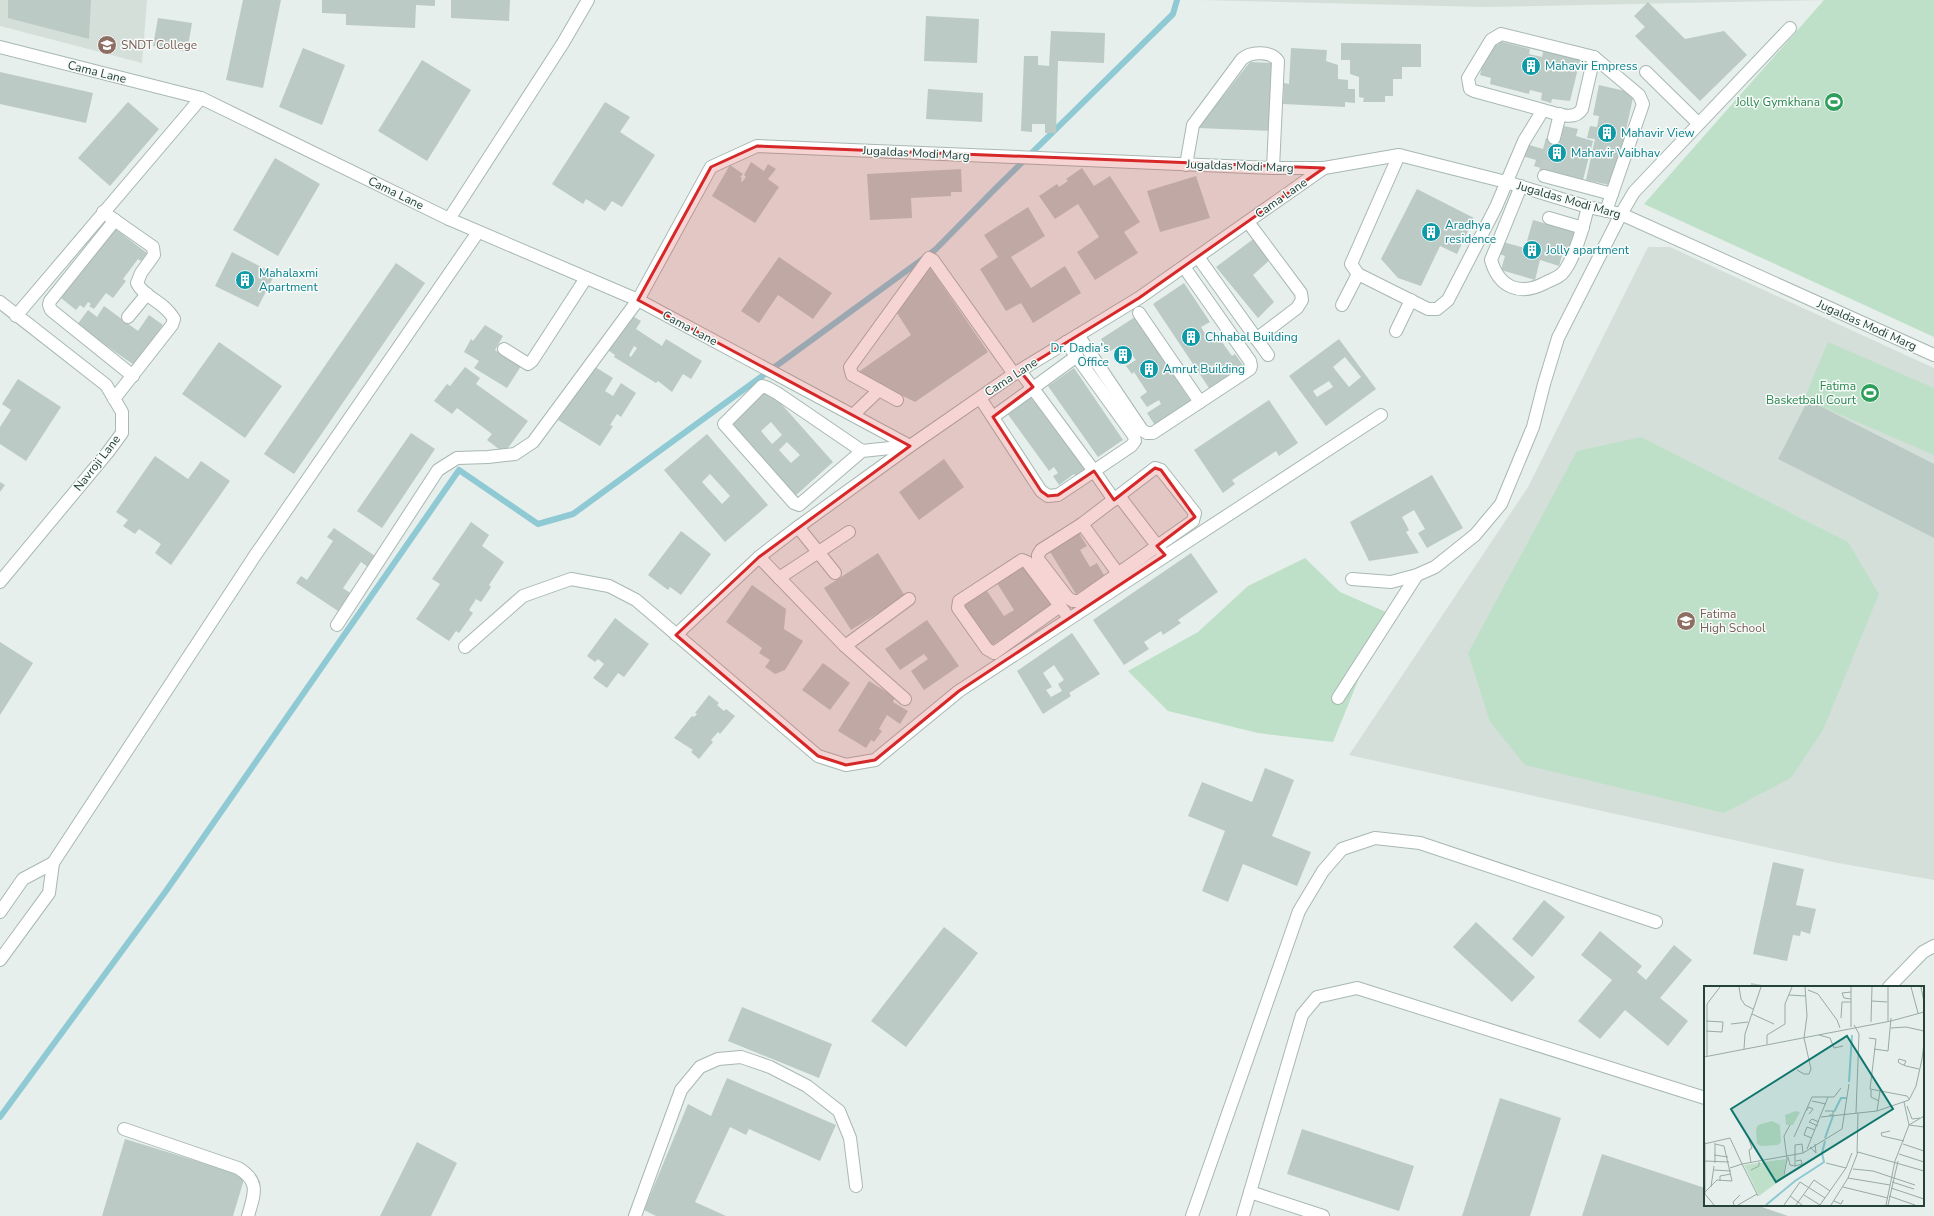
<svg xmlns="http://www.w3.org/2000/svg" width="1934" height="1216" viewBox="0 0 1934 1216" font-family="'Nunito Sans',sans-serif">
  <rect width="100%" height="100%" fill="#e6efeb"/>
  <!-- built -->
  <g fill="#d4dfda">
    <path d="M0,0H147L142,63L0,26Z"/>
    <path d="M1200,0H1828L1484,7Z"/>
    <path d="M1648,247H1670L1934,368V880L1838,863L1349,755L1528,487Z"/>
  </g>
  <!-- green -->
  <g fill="#bfe0c8">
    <path d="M1824,0H1934V337L1644,204Z"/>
    <path d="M1828,342L1934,388V455L1804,399Z"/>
    <path d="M1641,437L1848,542L1879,594L1823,730L1791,778L1724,813L1525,765L1490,722L1468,653L1577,451Z"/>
    <path d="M1305,558L1340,592L1386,612L1333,742L1258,733L1168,711L1128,671L1198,632L1248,586Z"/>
  </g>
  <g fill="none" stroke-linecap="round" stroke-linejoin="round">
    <!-- stream -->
    <path stroke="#8ec9d4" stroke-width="6" d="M0,1117L166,891L459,470L538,524L573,514L935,250L994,190L1173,14L1177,0"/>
  </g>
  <!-- building -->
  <g fill="#bbcac4" fill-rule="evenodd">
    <path d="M8,0H91L89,39L8,18Z"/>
    <path d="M243,0H281L263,88L226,80Z"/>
    <path d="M322,0H435V6L416,5L415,28L346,25V14L322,13Z"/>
    <path d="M451,0H510L509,21L451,18Z"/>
    <path d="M1648,2L1685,39L1724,31L1747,55L1700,101L1635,36L1645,27L1634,16Z"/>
    <path d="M926,16L979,19L977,63L924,61Z"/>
    <path d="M158,18L192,23L187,52L153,46Z"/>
    <path d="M1051,31L1105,33L1104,63L1058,61L1056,133H1045V124H1032V132L1021,131L1024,56H1038V65L1049,66Z"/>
    <path d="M1499,41L1530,49L1529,54L1542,57L1544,47L1581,56L1570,101L1552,99L1551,103L1541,100L1542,93L1530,90L1529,94L1490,84L1491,78L1480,75L1485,55H1489L1491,48H1494L1495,44L1498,45Z"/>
    <path d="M1341,43L1421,44V67H1402V79H1393V96H1385V102H1363L1364,98L1359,97V77L1350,74V60H1341Z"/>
    <path d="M303,48L345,65L322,125L279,107Z"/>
    <path d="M1291,48L1327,50L1326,61L1338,65V79L1348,80V89H1355V103L1345,102V107L1283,104L1284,83L1289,84Z"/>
    <path d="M422,60L471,90L427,161L378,131Z"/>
    <path d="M1250,62L1274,63L1272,131L1198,128Z"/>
    <path d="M0,72L93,93L86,123L0,104Z"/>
    <path d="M1599,85L1634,93L1614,186L1586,180L1595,139L1587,138L1590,126L1597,127L1599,116L1593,115Z"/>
    <path d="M928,89L983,93L982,122L926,119Z"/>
    <path d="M128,102L159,129L110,186L78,158Z"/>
    <path d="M605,102L630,117L620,132L655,155L622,207L612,201L605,211L586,199L583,204L552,184Z"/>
    <path d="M1564,126L1578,129L1576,136L1593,141L1583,180L1534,166L1536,160L1522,156L1526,144L1543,149L1546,138L1559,142Z"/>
    <path d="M275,158L320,184L278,256L233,230Z"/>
    <path d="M751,162L764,171L768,164L776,169L768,179L779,187L755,223L712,196L730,165L743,174L740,177L742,178L741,181L742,182L746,177L744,175Z"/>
    <path d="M1082,168L1094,186L1110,176L1140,222L1124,232L1138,253L1095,280L1077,252L1099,237L1078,204L1055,219L1039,196L1057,184L1059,187L1068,181L1066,179Z"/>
    <path d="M961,169L962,192H951V196L911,198L912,218L870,220L867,174Z"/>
    <path d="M1196,176L1210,218L1160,232L1147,191Z"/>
    <path d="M1417,189L1474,218L1457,254L1440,246L1421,286L1398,278L1381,259Z"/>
    <path d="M1028,207L1045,236L1011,257L1031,288L1065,266L1081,293L1033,323L1021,303L1006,311L980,269L998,257L984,235Z"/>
    <path d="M1533,220L1575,232L1570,251L1564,249L1559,266L1540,260L1535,280L1501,270L1505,256L1500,254L1503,242L1525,248Z"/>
    <path d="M114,228L147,253L141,261L138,259L123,279L126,281L113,298L106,293L94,309L89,306L91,304L88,302L84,308L80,305L76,310L61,298Z"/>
    <path d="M1256,237L1272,258L1253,275L1274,302L1258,318L1216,267Z"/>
    <path d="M232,252L275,274L258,307L215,286Z"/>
    <path d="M779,257L832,293L813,319L778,295L759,323L741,311Z"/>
    <path d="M396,263L425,283L294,474L264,454Z"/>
    <path d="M929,266L988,352L915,402L857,373L911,335L897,313Z"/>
    <path d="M1184,283L1210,322L1201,327L1209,340L1217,335L1232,356L1235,354L1245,368L1211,391L1153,304Z"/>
    <path d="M104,306L138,331L149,315L163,325L134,365L77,325L88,310L97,317Z"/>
    <path d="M624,311L641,321L636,329L662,346L666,339L702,361L691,379L683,374L672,392L658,381L656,383L614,357L615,355L602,346ZM634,346L637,348L631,357L629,355Z"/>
    <path d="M1135,317L1192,403L1156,427L1147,413L1161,404L1159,400L1147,407L1140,397L1147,392L1134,372L1132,374L1126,366L1136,360L1132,355L1120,365L1113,354L1119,349L1118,346L1109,352L1101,339Z"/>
    <path d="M485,325L503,336L495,350L521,366L507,388L474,368L479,361L464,352L471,339L473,341Z"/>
    <path d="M1339,339L1376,389L1326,426L1289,376ZM1345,357L1361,377L1349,387L1333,367ZM1329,381L1333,387L1317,397L1313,391Z"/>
    <path d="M219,342L282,386L245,438L182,394Z"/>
    <path d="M592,365L613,378L605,391L613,396L621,383L636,393L621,417L617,414L610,425L613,426L600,446L558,420Z"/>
    <path d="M465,367L480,378L476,384L528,421L504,453L487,440L492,434L457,408L452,414L434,401L447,384L450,386Z"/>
    <path d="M1074,368L1123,440L1098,457L1048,386Z"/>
    <path d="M18,379L61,407L26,461L0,444V427L11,410L2,404Z"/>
    <path d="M768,389L833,462L794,497L728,425ZM771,422L782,435L772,444L761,431ZM787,442L800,455L791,463L779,450Z"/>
    <path d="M1031,393L1088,470L1077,477L1074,474L1059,485L1053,476L1058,473L1054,467L1049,471L1007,413Z"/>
    <path d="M1269,400L1298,443L1279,456L1276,451L1232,480L1235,484L1223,493L1194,450Z"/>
    <path d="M1808,400L1934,464V538L1778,459Z"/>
    <path d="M411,433L435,449L382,528L357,511Z"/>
    <path d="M707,434L768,505L725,542L664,470ZM710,474L730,496L722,504L702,482Z"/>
    <path d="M155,456L188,479L201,461L230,481L171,565L155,553L161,544L139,529L135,534L123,526L128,520L116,512Z"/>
    <path d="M944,459L964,487L919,520L899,492Z"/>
    <path d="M1432,475L1463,528L1427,548L1418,533L1425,529L1414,510L1402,517L1409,530L1406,532L1419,553L1369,561L1350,522Z"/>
    <path d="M0,482L5,485L0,492Z"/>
    <path d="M471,522L489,535L482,546L504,562L489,585L491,587L481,602L476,599L469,610L473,613L459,633L456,631L449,641L416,619L440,584L432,579Z"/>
    <path d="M334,528L375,556L368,567L361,562L343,588L350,593L338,611L296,583L301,576L307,580L333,541L327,537Z"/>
    <path d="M681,531L711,554L681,595L670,587L668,590L648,575Z"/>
    <path d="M1079,533L1087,546L1080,550L1090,567L1097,563L1105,577L1076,594L1049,550Z"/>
    <path d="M878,553L905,596L851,630L824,588Z"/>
    <path d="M1191,553L1218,592L1178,620L1181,623L1163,635L1161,631L1144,642L1149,649L1124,665L1093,620Z"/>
    <path d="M1021,564L1052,607L989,647L961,604L985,588L1004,616L1014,610L995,580Z"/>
    <path d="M752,585L786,609L784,629L803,641L785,670L775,674L765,667L770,660L759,653L762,648L726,622Z"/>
    <path d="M615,618L649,644L624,677L618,673L607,688L593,678L604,664L598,659L595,662L587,656Z"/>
    <path d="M927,620L959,666L924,690L911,671L928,659L924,654L900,670L885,649Z"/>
    <path d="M1072,633L1100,674L1069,693L1071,696L1043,714L1017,671ZM1054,665L1064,680L1058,684L1062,691L1051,697L1046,690L1052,687L1043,673Z"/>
    <path d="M0,642L33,663L0,715Z"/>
    <path d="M823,663L850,683L830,710L802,690Z"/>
    <path d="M869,681L895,697L893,702L908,711L900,724L887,715L879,729L882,731L874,742L871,740L866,748L838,731Z"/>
    <path d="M709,695L719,703L717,705L724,711L726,709L735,716L720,734L718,732L711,740L713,742L699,759L691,752L693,750L674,738L692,716L694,717L697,714L695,713Z"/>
    <path d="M1265,768L1294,780L1272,836L1311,852L1297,886L1243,864L1228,902L1202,891L1225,831L1188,816L1202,782L1252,802Z"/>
    <path d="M1773,862L1804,869L1796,905L1816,909L1810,934L1801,931L1800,936L1793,935L1787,961L1753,954Z"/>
    <path d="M1544,900L1565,917L1532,957L1512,939Z"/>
    <path d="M1476,922L1535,977L1512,1002L1453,947Z"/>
    <path d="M944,927L978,953L906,1047L871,1021Z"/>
    <path d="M1600,931L1642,966L1637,972L1646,980L1674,945L1692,960L1660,998L1688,1021L1668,1046L1625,1010L1600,1039L1578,1021L1612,980L1581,955Z"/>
    <path d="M1751,983L1767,986V987H1751Z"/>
    <path d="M742,1007L832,1044L819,1078L728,1041Z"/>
    <path d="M727,1078L836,1125L820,1161L749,1129L746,1135L730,1127L695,1202L726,1216H656L644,1210L688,1104L711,1116Z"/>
    <path d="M1500,1098L1561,1118L1530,1216H1462Z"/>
    <path d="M1302,1129L1414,1166L1399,1211L1287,1174Z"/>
    <path d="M125,1139L245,1176L233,1216H102Z"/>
    <path d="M417,1142L457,1163L431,1216H380Z"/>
    <path d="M1602,1154L1705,1188V1205H1756L1788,1216H1582Z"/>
  </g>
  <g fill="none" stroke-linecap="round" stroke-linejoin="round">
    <!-- minor-tunnel -->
    <path stroke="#bfccc8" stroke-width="12" stroke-dasharray="12 6" stroke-linecap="butt" d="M1545,172L1554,138"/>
    <defs>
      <g id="service">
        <path d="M897,400L852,375L850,367L929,258L933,260L1014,374"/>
        <path d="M853,415L879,390"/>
        <path d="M845,646L909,599"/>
        <path d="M1338,698L1417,575"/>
        <path d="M1889,987L1923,952L1934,946"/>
        <path d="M1250,1192L1323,1216"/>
        <path d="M1192,1216L1299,911L1323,871L1342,849L1375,838L1420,843L1656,922"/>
        <path d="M1243,1216L1302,1015L1317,997L1357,988L1705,1098"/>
      </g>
      <g id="minor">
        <path d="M1594,57L1639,95L1643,104L1606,211"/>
        <path d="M1646,72L1698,123"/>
        <path d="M1554,138L1560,114"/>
        <path d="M1399,155L1351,264L1358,274L1428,309H1437L1448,300L1496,207L1524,141L1543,110C1556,113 1574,122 1582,109L1594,57L1501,34L1491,40L1468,78L1470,89L1474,91L1543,110"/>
        <path d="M1186,165L1193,125L1242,59C1251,51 1271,51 1278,61L1273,168"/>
        <path d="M1544,176L1612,194"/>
        <path d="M1521,186L1491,260C1499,288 1520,296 1545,283C1552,279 1560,278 1565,270C1575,256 1584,224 1588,207"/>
        <path d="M103,212L153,247L154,255L141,273L137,283C144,298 164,301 174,319L172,325L114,399"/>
        <path d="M1549,218L1583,228"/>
        <path d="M449,219L563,43L588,0"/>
        <path d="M115,220L50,301L49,305L51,310L133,376"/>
        <path d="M1248,222L1301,293L1302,300L1297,308L1256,339"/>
        <path d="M1198,257L1268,355"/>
        <path d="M1342,305L1358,274"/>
        <path d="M1139,313L1200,402"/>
        <path d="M128,317L147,294"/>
        <path d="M1396,331L1411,300"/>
        <path d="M1078,335L1142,430L1147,433H1153L1250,369L1251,366L1250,361L1184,267"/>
        <path d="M1066,342L1134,436L1135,441L1131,446L1094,471L1114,500"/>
        <path d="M504,349L528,364L532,361L586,278"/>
        <path d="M980,398L1041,491L1048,496L1058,495L1094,471L1020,371"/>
        <path d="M993,417L1077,356"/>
        <path d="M862,451L777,393L768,388L762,386L724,424L794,503L799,505L862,451L909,446"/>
        <path d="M1155,468L1161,470L1195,513L1193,521L1079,601H1073L1068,598L1038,559V555L1041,550L1082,524Z"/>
        <path d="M1119,496L1162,552"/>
        <path d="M1082,524L1122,579"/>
        <path d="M798,527L835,573"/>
        <path d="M759,557L845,646L905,699"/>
        <path d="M779,578L849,532"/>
        <path d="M1352,579L1391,582L1417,575L1435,567L1475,535L1501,504L1533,427L1544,384L1558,338L1621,214L1634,192L1790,28"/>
        <path d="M1060,606L994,653L987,649L958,608L959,601L1022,560L1027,562L1069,618"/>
        <path d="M337,625L438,470L457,458L488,457L515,454L533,442L638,300L910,446"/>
        <path d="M676,635L759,557L798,527L910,446L1014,374L1139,298L1324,168"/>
        <path d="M465,647L523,596L571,579L609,586L636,600L818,756L846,765L875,760L959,691L1381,415"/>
        <path d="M0,912L23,879L53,863"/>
        <path d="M0,960L49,893L53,863L254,557L478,232"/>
        <path d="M124,1129L238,1168C261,1182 254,1194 248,1216"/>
        <path d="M635,1216L681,1090L700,1067L718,1059L741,1057L770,1067L807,1086L839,1111L850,1138L856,1186"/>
      </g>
      <g id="tertiary">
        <path d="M0,47L201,98L449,219L638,300L711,167L757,146L1273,168H1324L1399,155L1506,182L1588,207L1621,214L1934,355"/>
        <path d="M0,302L106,385L122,412V433L108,452L0,582"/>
        <path d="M16,316L201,98"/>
      </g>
    </defs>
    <!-- service casing -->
    <use href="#service" stroke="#a8b8b2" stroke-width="14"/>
    <!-- minor casing -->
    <use href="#minor" stroke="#a8b8b2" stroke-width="14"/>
    <!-- tertiary casing -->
    <use href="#tertiary" stroke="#a8b8b2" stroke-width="14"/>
    <!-- service -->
    <use href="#service" stroke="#fff" stroke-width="12"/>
    <!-- minor -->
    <use href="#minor" stroke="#fff" stroke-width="12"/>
    <!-- tertiary -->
    <use href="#tertiary" stroke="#fff" stroke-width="12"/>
  </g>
  <!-- marked area -->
  <path fill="#d62828" fill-opacity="0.2" stroke="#d62828" stroke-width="3" stroke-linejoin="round" d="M757,146L1324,168L1139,298L1020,371L1033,387L993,417L1041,491L1048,496L1058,495L1094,471L1114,500L1155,468L1161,470L1195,517L1157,546L1165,555L959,691L875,760L846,765L818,756L676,635L759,557L910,446L638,300L711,167Z"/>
  <!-- icons -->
  <defs>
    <symbol id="university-disc" viewBox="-11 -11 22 22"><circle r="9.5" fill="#8d6e63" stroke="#f7fbf9"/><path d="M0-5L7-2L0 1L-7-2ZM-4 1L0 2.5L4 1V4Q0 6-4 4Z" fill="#fff"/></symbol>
    <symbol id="building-disc" viewBox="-11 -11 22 22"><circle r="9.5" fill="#0f9aa8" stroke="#f7fbf9"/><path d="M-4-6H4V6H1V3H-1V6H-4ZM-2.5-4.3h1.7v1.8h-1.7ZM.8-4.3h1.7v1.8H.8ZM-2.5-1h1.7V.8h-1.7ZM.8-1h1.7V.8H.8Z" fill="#fff"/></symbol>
    <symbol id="stadium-disc" viewBox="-11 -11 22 22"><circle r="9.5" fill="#2e9e5b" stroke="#f7fbf9"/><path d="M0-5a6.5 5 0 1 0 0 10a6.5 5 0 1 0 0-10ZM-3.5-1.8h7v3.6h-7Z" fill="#fff"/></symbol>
    <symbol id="school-disc" viewBox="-11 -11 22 22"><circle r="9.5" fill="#8d6e63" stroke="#f7fbf9"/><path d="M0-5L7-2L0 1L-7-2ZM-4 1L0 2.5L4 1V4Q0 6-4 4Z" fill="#fff"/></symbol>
  </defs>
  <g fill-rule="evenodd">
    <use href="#university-disc" x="96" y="34" width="22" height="22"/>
    <use href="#building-disc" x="1520" y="55" width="22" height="22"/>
    <use href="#stadium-disc" x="1823" y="91" width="22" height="22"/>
    <use href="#building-disc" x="1596" y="122" width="22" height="22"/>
    <use href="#building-disc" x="1546" y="142" width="22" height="22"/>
    <use href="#building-disc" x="1420" y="221" width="22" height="22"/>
    <use href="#building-disc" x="1521" y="239" width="22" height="22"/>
    <use href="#building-disc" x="234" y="269" width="22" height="22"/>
    <use href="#building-disc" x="1180" y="326" width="22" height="22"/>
    <use href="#building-disc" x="1112" y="344" width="22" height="22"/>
    <use href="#building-disc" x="1138" y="358" width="22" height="22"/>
    <use href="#stadium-disc" x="1859" y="382" width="22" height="22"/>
    <use href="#school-disc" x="1675" y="610" width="22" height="22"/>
  </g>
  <g text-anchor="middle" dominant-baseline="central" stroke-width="3" stroke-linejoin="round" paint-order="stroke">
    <!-- education labels -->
    <g font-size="12" fill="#785e54" stroke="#f7fbf9" text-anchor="start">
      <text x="121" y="45">SNDT College</text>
      <text x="1700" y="614">Fatima<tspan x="1700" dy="14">High School</tspan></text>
    </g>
    <!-- culture labels -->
    <g font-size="12" fill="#0d838f" stroke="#f7fbf9" text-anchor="start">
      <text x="1545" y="66">Mahavir Empress</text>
      <text x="1621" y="133">Mahavir View</text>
      <text x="1571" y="153">Mahavir Vaibhav</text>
      <text x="1445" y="225">Aradhya<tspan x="1445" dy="14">residence</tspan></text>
      <text x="1546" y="250">Jolly apartment</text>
      <text x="259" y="273">Mahalaxmi<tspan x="259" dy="14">Apartment</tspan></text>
      <text x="1205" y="337">Chhabal Building</text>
      <text x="1109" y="348" text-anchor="end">Dr. Dadia's<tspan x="1109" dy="14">Office</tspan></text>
      <text x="1163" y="369">Amrut Building</text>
    </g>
    <!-- street labels -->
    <g font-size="12" fill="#24423a" stroke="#f7fbf9">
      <text transform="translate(97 72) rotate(14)">Cama Lane</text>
      <text transform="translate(916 153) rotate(3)">Jugaldas Modi Marg</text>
      <text transform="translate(1240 166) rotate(2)">Jugaldas Modi Marg</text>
      <text transform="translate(396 193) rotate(26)">Cama Lane</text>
      <text transform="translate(1281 198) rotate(-35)">Cama Lane</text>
      <text transform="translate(1569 200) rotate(16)">Jugaldas Modi Marg</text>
      <text transform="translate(1867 325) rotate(24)">Jugaldas Modi Marg</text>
      <text transform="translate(690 328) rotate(28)">Cama Lane</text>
      <text transform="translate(1011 377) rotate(-33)">Cama Lane</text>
      <text transform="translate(97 463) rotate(-52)">Navroji Lane</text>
    </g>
    <!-- leisure labels -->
    <g font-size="12" fill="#27864d" stroke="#f7fbf9" text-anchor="end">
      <text x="1820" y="102">Jolly Gymkhana</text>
      <text x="1856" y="386">Fatima<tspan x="1856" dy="14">Basketball Court</tspan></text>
    </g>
  </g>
  <!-- overview -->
  <g transform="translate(1704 986)">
    <rect width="220" height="220" fill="#e6efeb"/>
    <path d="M92,125L96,126L89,139H82L81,129ZM68,135L76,139L77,156L74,159L57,160L53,158L52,144L54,139ZM82,173L79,192L55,210L40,179Z" fill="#bfe0c8"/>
    <path fill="none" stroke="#8ec9d4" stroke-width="2" d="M145,96L148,49M130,126L137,112H143M121,152L129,130M62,219L91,195L120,176L118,167L121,155"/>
    <path fill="none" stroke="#98aaa4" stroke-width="1" d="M35,1L37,13L41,19L49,23M207,1L214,27M217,1L220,16M104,4L114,8L133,34L136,42M85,9L101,10M147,13L140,12L138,7L147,6M168,15L183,16M48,28L70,38M137,32L138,16H147M2,35L19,36L18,46L2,45M184,35V1M167,36L168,1M27,38L44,36M150,39L155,48L152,127M147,41V1M187,42L202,41L220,45M115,49L126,52L130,62L139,60M165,52L172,53L166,103L203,110L205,113M63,58V49L81,38V18L88,1M40,63L41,48L57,1M170,63L184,65L187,32M3,70V18L16,1M0,71L187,35L220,26M218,73L220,57M200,79L202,75L195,73L194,76L197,78L202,80L215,83M93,84L100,88H105L107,83L100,52L103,30L101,1M167,104V111L175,115M108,115L122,118M203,120L208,133L216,132M103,124L105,121L109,123L105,128M121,125H129V129H125M173,125L176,105M117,131L173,125L205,114L212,100L218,73M205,139L220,130M205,139L220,141M114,140L105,136L108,133L115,136M186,145L177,147L178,150L200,155M90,151L108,111H130L137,102M108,152L100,149L103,141L111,144M45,154L48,162L45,164L47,177M1,156V208L10,219M0,158L26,152L38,178L99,167L138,143L145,98M199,158L220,165M106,161L112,167L111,158M103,163L124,111M153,167L154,127M195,168L220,176M10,169L24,171M84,171L86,179L91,180M1,175L25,176M92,175L97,174L98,178L91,180V159L98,158L99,167M11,177V157M122,177L142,182M26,182L38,178L54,210M149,183L169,185L211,199M10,184L27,185M47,184L55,180V176M80,189L83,173L80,150L86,139M144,192L186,199M16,195V190L27,188M188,196L210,203M7,201L10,180M139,201L184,212M187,202L220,213M0,207L13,194L28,195L20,160L11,158M100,209L116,219M86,210L98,219M185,210L211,219M130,215L137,218L139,214M30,219L29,216L36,209M34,219L53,208M80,219L96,196L121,212M92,219L110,194L126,205M116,219L142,182L148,167M127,219L144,192L154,166L220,185M182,219L191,175L205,139L200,116M184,219L194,175"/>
    <path fill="#0f766e" fill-opacity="0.15" stroke="#0f766e" stroke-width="2" d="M143,50L189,123L72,196L27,123Z"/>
    <rect width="220" height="220" fill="none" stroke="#24423a" stroke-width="2"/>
  </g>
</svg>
